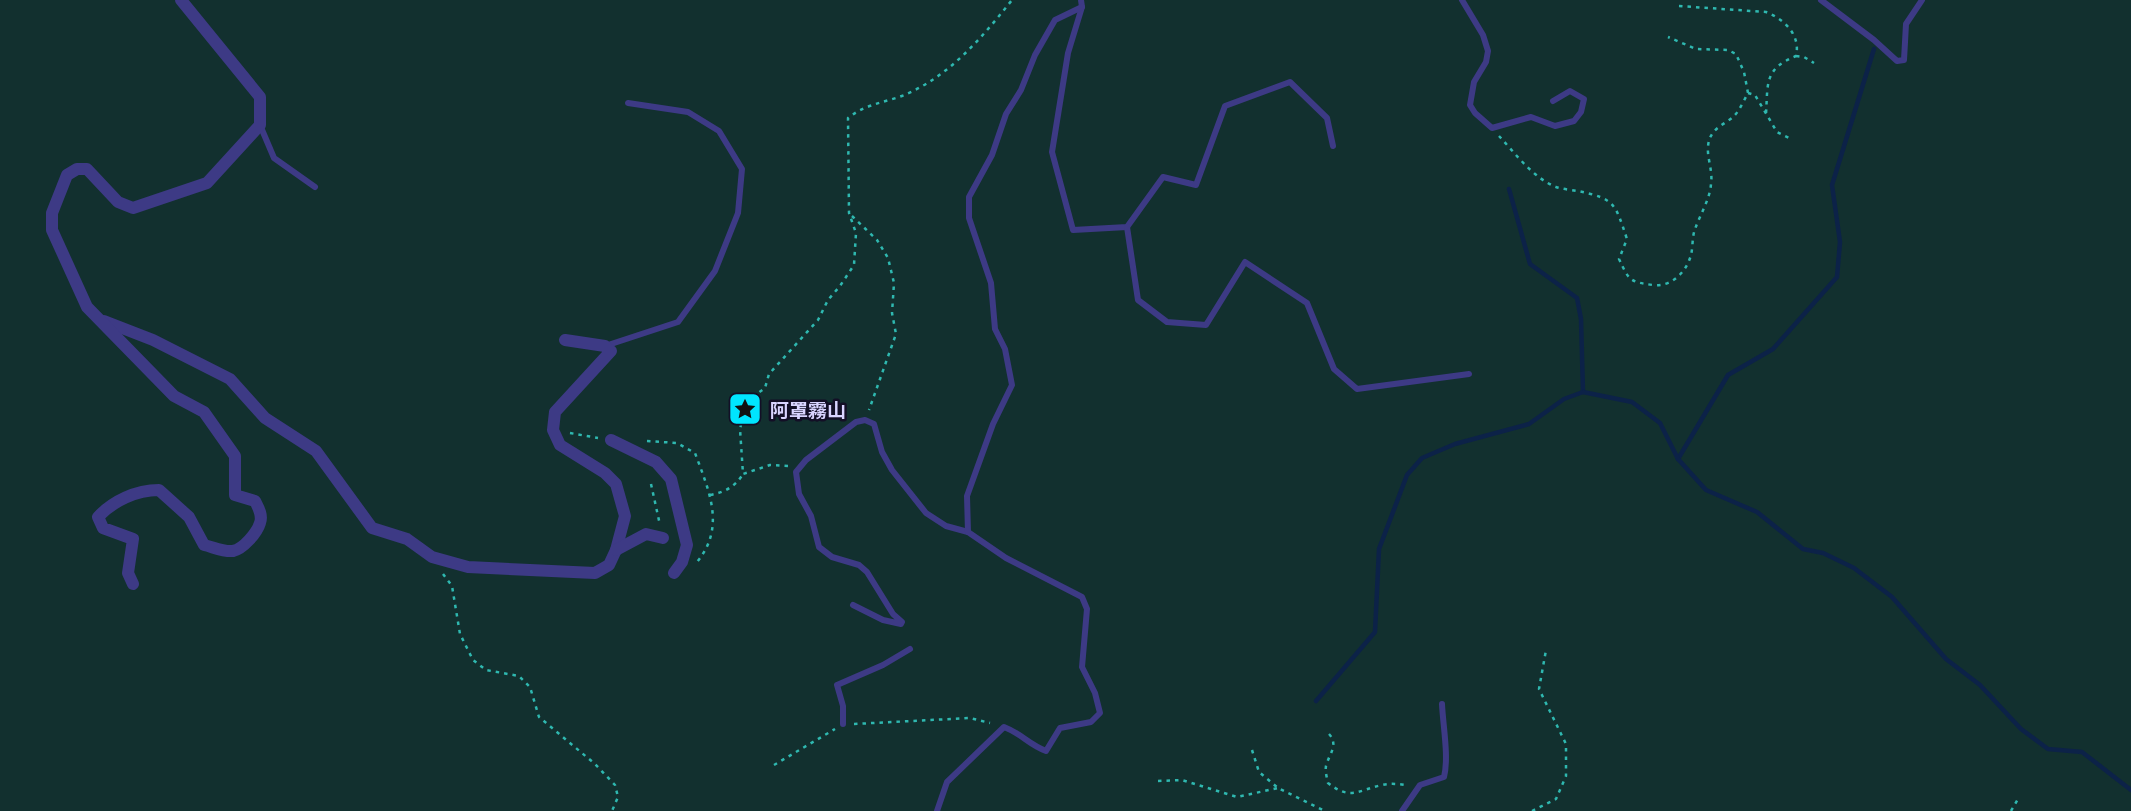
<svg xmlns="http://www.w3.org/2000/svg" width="2131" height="811" viewBox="0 0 2131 811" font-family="'Golos Text','Noto Sans TC',sans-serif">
  <rect width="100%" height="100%" fill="#130f26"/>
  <!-- green -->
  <rect fill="#12302f" x="0" y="0" width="2131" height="811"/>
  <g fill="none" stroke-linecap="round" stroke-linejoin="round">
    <!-- stream -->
    <g stroke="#0c2248" stroke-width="4.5">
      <path d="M1509,189L1530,264L1577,298L1581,319L1583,392"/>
      <path d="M1678,459L1728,375L1773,349L1837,277L1840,242L1832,185L1874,49"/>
      <path d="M1316,701L1375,632L1379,549L1407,475L1422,458L1455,444L1529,424L1564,399L1583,392L1632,402L1660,423L1678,459L1706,490L1757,512L1803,549L1823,553L1854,568L1892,597L1946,659L1980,685L2021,729L2048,749L2082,752L2131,790"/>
    </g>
    <!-- path -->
    <g stroke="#2fb8b0" stroke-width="2.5" stroke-dasharray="3.5 5" stroke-linecap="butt">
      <path d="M1679,6L1766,12C1784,19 1801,35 1796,56C1764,69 1768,83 1766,114"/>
      <path d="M1796,56L1804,57L1814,63"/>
      <path d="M1748,93L1755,95L1777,132L1791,139"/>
      <path d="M1499,136C1515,153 1533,178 1556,187C1562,189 1571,190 1578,191C1616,199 1615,204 1627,239L1619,259C1629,280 1629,282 1653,285C1671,287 1686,273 1691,255C1693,247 1692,237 1695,229C1700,215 1710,199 1711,184C1713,171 1707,158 1708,147C1709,128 1725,125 1734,116C1740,110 1744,100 1748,93L1744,72L1736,54L1728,50L1696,49L1668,37"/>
      <path d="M852,216L877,240L888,258L894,283L892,313L896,334L869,410"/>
      <path d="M570,433L598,438"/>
      <path d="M647,441L677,443L695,453C709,491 726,527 697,562"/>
      <path d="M788,466L770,465L743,474L740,429L746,402L765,388L769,374L818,320L828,300L840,286L854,265L856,233L849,213L848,118C870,101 890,103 913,91C954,71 984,35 1012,0"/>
      <path d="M651,484L660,525"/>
      <path d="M710,495C725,492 735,487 743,474"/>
      <path d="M443,574L452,586L460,634L473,660L486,670L519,676L530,687L539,717L595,764L615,785L618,797L612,811"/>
      <path d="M854,724L970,718L990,723"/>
      <path d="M1329,734C1339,745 1329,754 1326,766C1325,772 1327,778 1328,783C1351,801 1358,790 1382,785C1390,783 1398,784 1406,785"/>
      <path d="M1252,750L1259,772L1278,788L1325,811"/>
      <path d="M774,765L835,729"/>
      <path d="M1158,781L1182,780L1237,797L1278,788"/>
      <path d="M1532,811L1556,799L1566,776V744L1539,689L1546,650"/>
      <path d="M2011,811L2018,799"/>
    </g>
    <!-- lane -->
    <g stroke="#3d3a85" stroke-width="6">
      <path d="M1081,0L1082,7L1068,53L1052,152L1073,230L1127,227L1163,177L1196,185L1225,106L1290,82L1327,118L1333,146"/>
      <path d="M1462,0L1483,35L1488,51L1486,62L1474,82L1470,105L1475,113L1492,128L1531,117L1555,126L1574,121L1581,112L1584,99L1570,91L1553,101"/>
      <path d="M1821,0L1874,40L1897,61L1904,60L1906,24L1922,0"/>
      <path d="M260,125L274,158L315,187"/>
      <path d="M1127,227L1138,300L1167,322L1206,325L1245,262L1307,303L1334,369L1357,389L1469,374"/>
      <path d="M605,346L678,322L715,271L738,213L742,169L719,131L688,112L628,103"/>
      <path d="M853,605L883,620L901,624L902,622L893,614L867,572L859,565L832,557L819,547L811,516L799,494L796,472L806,460L856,422L865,420L874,424L882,452L892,470L926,513L946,526L968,532"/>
      <path d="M843,724V706L837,685L883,665L910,649"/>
      <path d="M937,811L947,782L1004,727C1022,734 1028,744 1046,751L1060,728L1091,722L1100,713L1095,693L1082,667L1087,609L1082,597L1006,558L968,532L967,496L993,424L1012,385L1005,349L995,329L991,283L969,218V197L992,155L1006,114L1021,90L1035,55L1055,20L1082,7"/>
      <path d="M1402,811L1420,785L1444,777C1449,757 1443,726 1442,704"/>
    </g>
    <!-- street -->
    <g stroke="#3d3a85" stroke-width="12">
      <path d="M104,321L153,340L230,379L265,418L316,451L372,528L407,539L432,557L468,567L595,573L609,565L616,550L625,516L616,484L605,473L560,445L553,430L555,412L611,351L605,346L565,340"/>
      <path d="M611,440L656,462L671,479L687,545L682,562L674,573"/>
      <path d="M616,550L646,534L663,538"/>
      <path d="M133,584L128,573L133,539L103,528L98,517C113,501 136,490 159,490L189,517L204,545C213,547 223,552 233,551C243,549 257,533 260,523C263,515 258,507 255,501L235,495V456L204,412L174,396L87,307L52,230V213L67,175L77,169H87L118,202L133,208L207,183L260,125V97L181,0"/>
    </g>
  </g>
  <!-- icons -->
  <defs>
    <symbol id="sight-square" viewBox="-11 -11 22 22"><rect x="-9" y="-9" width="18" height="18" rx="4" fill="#00e5ff" stroke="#130f26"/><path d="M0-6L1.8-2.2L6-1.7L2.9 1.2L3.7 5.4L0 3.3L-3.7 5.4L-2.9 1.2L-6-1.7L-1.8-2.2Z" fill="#111"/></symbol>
  </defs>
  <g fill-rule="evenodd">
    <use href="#sight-square" x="726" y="390" width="38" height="38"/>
  </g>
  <g text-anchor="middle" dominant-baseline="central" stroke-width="5" stroke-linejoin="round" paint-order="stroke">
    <!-- poi labels -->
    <g font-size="19" font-weight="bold" fill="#d9d4ff" stroke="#130f26" text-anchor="start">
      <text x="770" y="409">阿罩霧山</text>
    </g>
  </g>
</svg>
